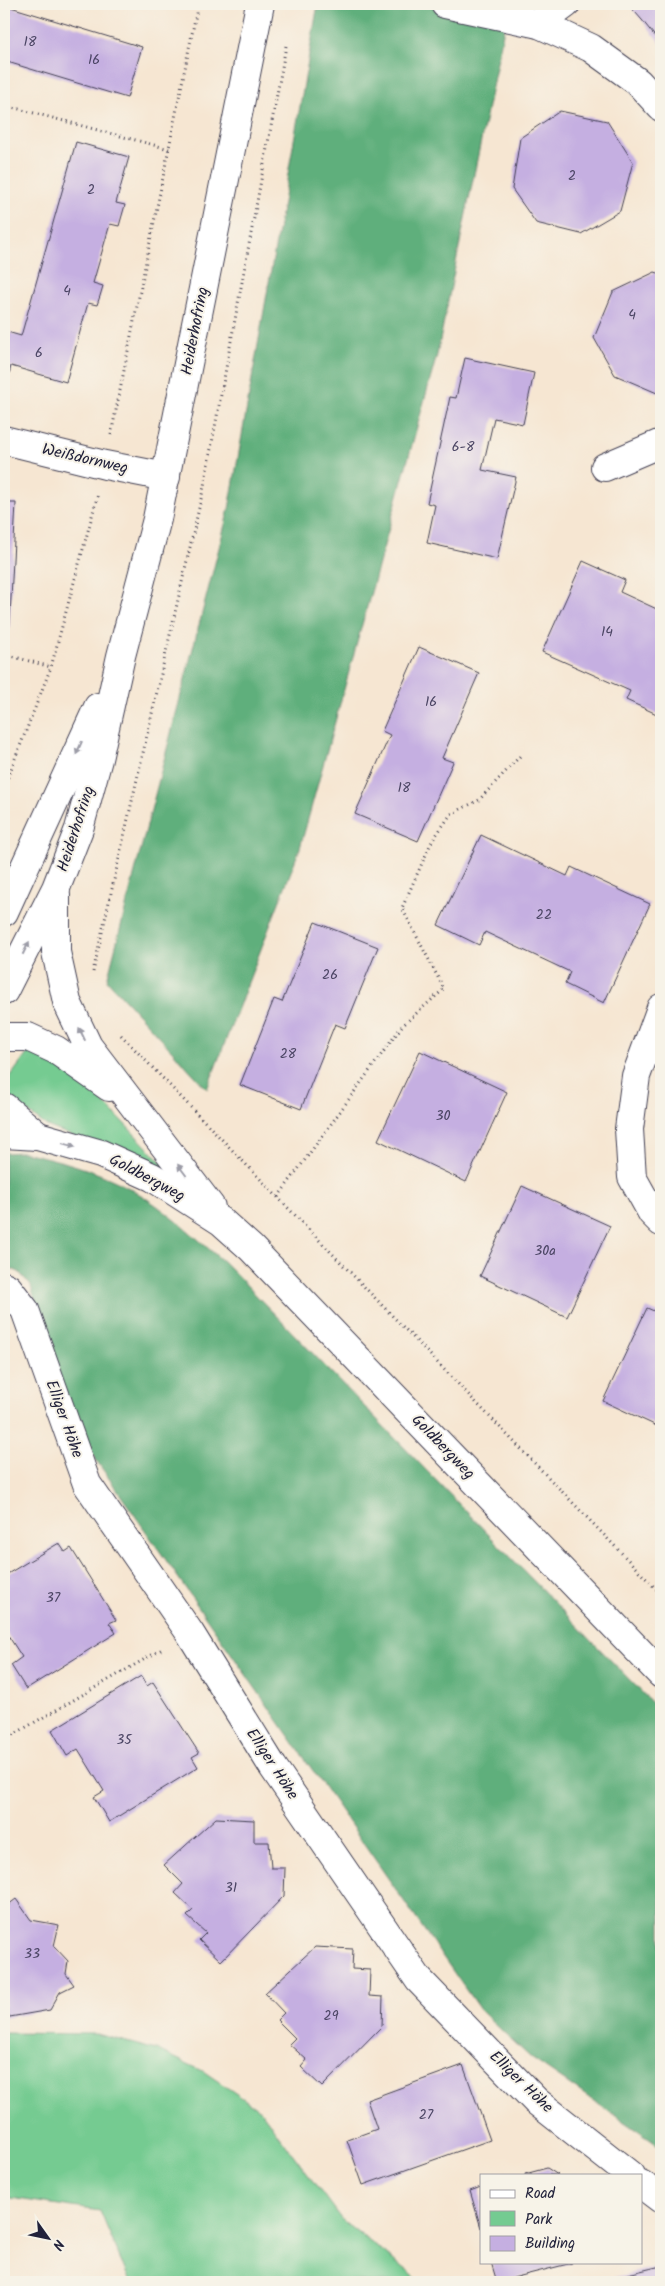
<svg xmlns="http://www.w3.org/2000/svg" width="665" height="2286" viewBox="0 0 665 2286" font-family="Kalam,sans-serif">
  <rect width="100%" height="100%" fill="#f7f3e8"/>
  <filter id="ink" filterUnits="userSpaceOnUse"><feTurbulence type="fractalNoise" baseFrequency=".02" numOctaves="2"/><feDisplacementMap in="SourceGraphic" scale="10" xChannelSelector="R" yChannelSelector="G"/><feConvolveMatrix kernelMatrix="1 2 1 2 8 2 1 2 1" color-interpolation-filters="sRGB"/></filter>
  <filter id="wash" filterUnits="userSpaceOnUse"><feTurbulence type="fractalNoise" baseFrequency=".0096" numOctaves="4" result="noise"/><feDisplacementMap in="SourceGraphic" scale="20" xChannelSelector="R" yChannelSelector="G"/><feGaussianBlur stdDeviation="1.12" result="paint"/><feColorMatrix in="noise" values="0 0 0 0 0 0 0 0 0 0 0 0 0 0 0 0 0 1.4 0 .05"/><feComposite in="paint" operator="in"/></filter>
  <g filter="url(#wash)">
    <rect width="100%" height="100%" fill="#f6e6d2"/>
    <!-- green -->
    <g fill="#74cb91" stroke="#4b7666">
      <path d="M30,1050L85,1083L175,1176L47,1126L22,1108L4,1089V1085Z"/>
      <path d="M4,2033L97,2034L160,2051L203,2071L260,2110L341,2219L421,2282H130L100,2211L4,2197Z"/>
    </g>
    <!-- forest -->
    <g fill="#5faf7b" stroke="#40685b">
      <path d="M318,4H509L437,355L300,848L207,1089L107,980L229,509Z"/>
      <path d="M23,1152C60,1160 97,1170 131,1189C165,1208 195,1237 224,1262L661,1712V2147L531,2058L480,2010L87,1447L52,1363L31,1286L19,1272L4,1266V1153Z"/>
    </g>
    <g id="blocks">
      <!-- building -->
      <g fill="#c5afe1">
        <path d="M628,4H661V44L642,20Z"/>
        <path d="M4,5L142,47L127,98L4,61Z"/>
        <path d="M560,111L607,121L633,162L620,211L581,234L536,223L512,189L520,138Z"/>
        <path d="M76,142L129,157L116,203L125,205L119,226L110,224L93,283L103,286L100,296L97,305L88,303L66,382L11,366L8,379L4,378V331L21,336Z"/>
        <path d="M655,272L661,274V391L657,393L615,375L594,338L613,292Z"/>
        <path d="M465,358L534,373L523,424L494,418L482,470L516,477L497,559L427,543L435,505L427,503L450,397L456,398Z"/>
        <path d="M4,503H16L9,636L4,635Z"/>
        <path d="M583,561L625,580L620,592L661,611V716L626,700L630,691L542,652Z"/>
        <path d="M419,647L479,673L442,758L453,762L418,841L355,814L390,735L382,731Z"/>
        <path d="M481,835L567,876L571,867L650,904L604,1003L565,984L570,972L485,932L479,945L438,925Z"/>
        <path d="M315,922L378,947L345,1028L335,1024L301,1109L240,1085L274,999L282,1002Z"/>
        <path d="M420,1051L507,1092L466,1182L378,1140Z"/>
        <path d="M522,1186L610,1226L567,1317L480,1276Z"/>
        <path d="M647,1308L661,1314V1428L603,1401Z"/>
        <path d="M59,1543L65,1552L71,1548L116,1620L109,1623L116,1633L26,1689L11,1665L22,1657L4,1629V1576Z"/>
        <path d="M141,1676L147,1686L153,1682L199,1753L192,1757L198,1767L109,1822L94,1797L104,1791L78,1749L67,1756L52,1730Z"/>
        <path d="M216,1818L254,1820V1842H269L271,1868H285L284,1896L221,1961L199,1940L206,1933L187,1916L193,1910L175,1893L183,1884L164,1865Z"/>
        <path d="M16,1899L31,1920L59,1925L54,1946L68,1961L66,1974L74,1985L60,1992L50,2010L4,2018V1908Z"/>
        <path d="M315,1947L353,1949L352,1969L370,1970L369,1996L383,1997L382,2026L322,2087L301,2067L307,2060L289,2044L295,2038L277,2020L284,2013L265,1993Z"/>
        <path d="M463,2065L490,2140L363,2185L347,2140L377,2129L367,2100Z"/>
        <path d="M547,2168L558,2175H525V2174Z"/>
        <path d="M481,2187V2228L470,2191Z"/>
        <path d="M491,2262H571L572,2263L497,2282Z"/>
        <path d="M661,2266V2282H595Z"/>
      </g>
    </g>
  </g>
  <g filter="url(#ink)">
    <use href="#blocks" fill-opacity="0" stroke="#423f52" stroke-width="1"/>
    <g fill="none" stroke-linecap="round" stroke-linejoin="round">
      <defs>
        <g id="minor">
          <path d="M445,4L539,24L591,48L638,82L661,107"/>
          <path d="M539,24L566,4"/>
          <path d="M4,440L105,465L166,477"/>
          <path d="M605,467L661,443"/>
          <path d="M56,895V952L67,1002L88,1046L211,1207"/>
          <path d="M4,912L98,707"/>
          <path d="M4,991L56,888L79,829L98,759L121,656L157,519L260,4"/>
          <path d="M661,1008L636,1076L629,1129L632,1177L652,1213L661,1222"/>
          <path d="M4,1037H28L56,1050L109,1087"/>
          <path d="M4,1107L38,1136"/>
          <path d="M4,1134L38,1136L101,1154L152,1177L222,1222L251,1248L661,1674"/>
          <path d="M4,1286L8,1288L25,1310L87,1484L190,1633L273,1767L419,1980L536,2101L630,2175"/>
          <path d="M641,2184L661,2199"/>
        </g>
      </defs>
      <!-- minor casing -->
      <use href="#minor" stroke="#423f52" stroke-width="30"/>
      <!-- path -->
      <g stroke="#423f52" stroke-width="3" stroke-dasharray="1 4" stroke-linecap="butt">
        <path d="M4,105L169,149"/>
        <path d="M111,435L198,4"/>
        <path d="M4,654L51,667"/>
        <path d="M4,787L51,667L98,494"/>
        <path d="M93,972L204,486L286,46"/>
        <path d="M121,1035L661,1594"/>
        <path d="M278,1197L402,1026L444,989L402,908L432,841L451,814L479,800L522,754"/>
        <path d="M4,1740L164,1648"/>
      </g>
      <!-- minor -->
      <use href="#minor" stroke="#fff" stroke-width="28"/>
    </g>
    <!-- one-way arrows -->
    <defs><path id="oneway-solid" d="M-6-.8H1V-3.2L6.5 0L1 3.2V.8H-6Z" transform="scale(1.25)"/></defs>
    <g fill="#9c9ca7">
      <use href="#oneway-solid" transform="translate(79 748) rotate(114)"/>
      <use href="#oneway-solid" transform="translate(26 948) rotate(-63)"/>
      <use href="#oneway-solid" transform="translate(82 1034) rotate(-115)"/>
      <use href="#oneway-solid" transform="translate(69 1145) rotate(16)"/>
      <use href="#oneway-solid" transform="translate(182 1170) rotate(-127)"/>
    </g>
  </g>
  <g text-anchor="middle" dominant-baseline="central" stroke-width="4" stroke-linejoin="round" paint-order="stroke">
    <!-- number labels -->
    <g font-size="14" fill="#4b4564">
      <text x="30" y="42">18</text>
      <text x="94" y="60">16</text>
      <text x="572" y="176">2</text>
      <text x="91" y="190">2</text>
      <text x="67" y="291">4</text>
      <text x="632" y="315">4</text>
      <text x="39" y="353">6</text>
      <text x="463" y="447">6-8</text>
      <text x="607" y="632">14</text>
      <text x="431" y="702">16</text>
      <text x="404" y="788">18</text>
      <text x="544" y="915">22</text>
      <text x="330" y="975">26</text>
      <text x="288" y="1054">28</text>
      <text x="443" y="1116">30</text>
      <text x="545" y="1251">30a</text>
      <text x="53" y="1598">37</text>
      <text x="124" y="1740">35</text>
      <text x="231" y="1888">31</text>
      <text x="32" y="1954">33</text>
      <text x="331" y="2016">29</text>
      <text x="426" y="2115">27</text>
    </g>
    <!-- street labels -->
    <g font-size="16" fill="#22223b" stroke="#f7f3e8">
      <text transform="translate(195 331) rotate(-79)">Heiderhofring</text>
      <text transform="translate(85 459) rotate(13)">Weißdornweg</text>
      <text transform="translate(76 829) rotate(-72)">Heiderhofring</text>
      <text transform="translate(147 1178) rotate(28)">Goldbergweg</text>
      <text transform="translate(64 1419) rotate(70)">Elliger Höhe</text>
      <text transform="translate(443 1447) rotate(46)">Goldbergweg</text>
      <text transform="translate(272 1764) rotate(57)">Elliger Höhe</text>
      <text transform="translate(521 2082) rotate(44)">Elliger Höhe</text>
    </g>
  </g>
  <!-- margin -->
  <rect width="665" height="2286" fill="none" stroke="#f7f3e8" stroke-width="20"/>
  <!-- legend -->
  <rect x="480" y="2174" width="162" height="90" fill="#f7f3e8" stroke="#a29fa3"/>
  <rect x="490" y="2190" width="25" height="8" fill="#ffffff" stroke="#a29fa3"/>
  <text x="525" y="2198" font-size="15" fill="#22223b">Road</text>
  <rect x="490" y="2211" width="25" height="15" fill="#74cb91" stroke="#a29fa3"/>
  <text x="525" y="2224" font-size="15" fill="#22223b">Park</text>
  <rect x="490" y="2236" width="25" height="15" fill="#c5afe1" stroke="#a29fa3"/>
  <text x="525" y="2248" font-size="15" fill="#22223b">Building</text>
  <!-- north arrow -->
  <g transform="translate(48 2238) rotate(123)" stroke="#f7f3e8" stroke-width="4" paint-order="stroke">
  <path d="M0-4L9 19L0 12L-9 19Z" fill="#22223b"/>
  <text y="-8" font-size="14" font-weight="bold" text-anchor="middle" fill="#22223b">N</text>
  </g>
</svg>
